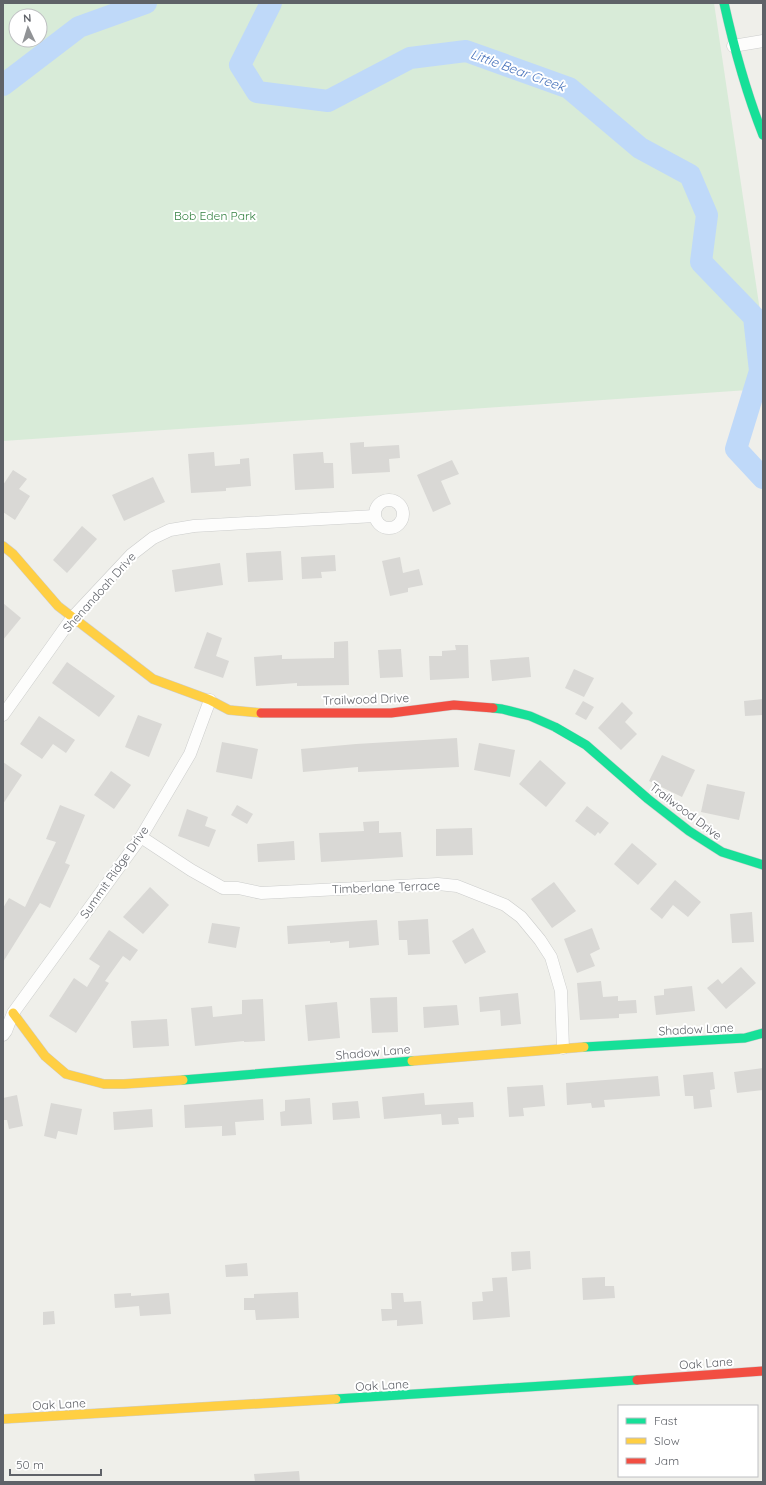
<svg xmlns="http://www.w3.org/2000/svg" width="766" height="1485" viewBox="0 0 766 1485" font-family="Quicksand,sans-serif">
  <rect width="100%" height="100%" fill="#efefea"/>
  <!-- green -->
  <path fill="#d8ebd8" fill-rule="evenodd" d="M3,3H714L763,331V389L3,441ZM16,16H40V40H16Z"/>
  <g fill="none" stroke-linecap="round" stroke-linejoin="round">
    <!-- river -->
    <g stroke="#bfd9f9" stroke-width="22">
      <path d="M271,3L240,65L257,92L328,101L410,58L466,51L569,88L640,148L690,175L707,215L701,262L754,317L760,371L736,449L763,478"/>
      <path d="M3,85L79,27L146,3"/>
    </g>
  </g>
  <!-- building -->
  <g fill="#d9d8d5">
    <path d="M364,442V447L399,445L400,458L389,459L390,472L352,474L350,443Z"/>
    <path d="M214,452L215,466L240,464V459L249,458L251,486L226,488V491L191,493L188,454Z"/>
    <path d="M323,452L324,463H333L334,488L295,490L293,454Z"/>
    <path d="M452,460L459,474L441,481L451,504L433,512L417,475Z"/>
    <path d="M13,470L27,479L19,489L30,496L15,520L3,512V485Z"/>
    <path d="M153,477L165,502L124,521L112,495Z"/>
    <path d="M82,526L97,539L67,573L53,560Z"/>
    <path d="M281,551L283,580L248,582L246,553Z"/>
    <path d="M335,555L336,571L321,572L322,578L302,579L301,557Z"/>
    <path d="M400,557L403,573L419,569L423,585L408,588V592L390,596L382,561Z"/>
    <path d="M220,563L223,585L175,592L172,570Z"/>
    <path d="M3,603L21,618L3,640Z"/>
    <path d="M207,632L222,638L216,656L229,661L223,678L194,668Z"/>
    <path d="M348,641L349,685L297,686V683L256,686L254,657L282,655V659L334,658V642Z"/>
    <path d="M455,645H468L469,678L430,680L429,656H442V651L456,650Z"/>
    <path d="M401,649L403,677L380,678L378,650Z"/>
    <path d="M529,657L531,677L492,681L490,660Z"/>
    <path d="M67,662L115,696L99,717L52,683Z"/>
    <path d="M574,669L594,678L584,697L565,688Z"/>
    <path d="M763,699V715L745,716L744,701Z"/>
    <path d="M583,701L594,707L586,720L575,714Z"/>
    <path d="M622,702L633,713L625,722L637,734L621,750L598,728Z"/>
    <path d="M138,715L162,724L149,757L125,747Z"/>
    <path d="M39,716L75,740L66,753L53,744L42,759L20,744Z"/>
    <path d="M457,738L459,767L358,772V767L303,772L301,749L356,744Z"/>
    <path d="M222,742L258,749L252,779L216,772Z"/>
    <path d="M479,743L515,750L510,777L474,770Z"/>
    <path d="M662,755L695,770L682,797L649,781Z"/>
    <path d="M540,760L566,783L546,807L519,784Z"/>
    <path d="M3,762L22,775L3,804Z"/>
    <path d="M111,771L131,785L114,809L94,795Z"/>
    <path d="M707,784L745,792L739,820L701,812Z"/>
    <path d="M60,805L85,815L65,863L70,865L50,908L40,903L3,962V908L9,898L25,907L56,842L46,839Z"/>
    <path d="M237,805L253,814L247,824L231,815Z"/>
    <path d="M587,806L609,823L600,834L598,832L595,836L575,821Z"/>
    <path d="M187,809L208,817L205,826L216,830L209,847L178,836Z"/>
    <path d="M379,821V833L401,832L403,857L321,862L319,833L364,831L363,822Z"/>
    <path d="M472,828L473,855L436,856V829Z"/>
    <path d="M294,841L295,860L258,862L257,844Z"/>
    <path d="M632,843L657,864L638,885L614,864Z"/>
    <path d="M675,880L701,902L688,917L673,905L662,919L650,909Z"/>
    <path d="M554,882L576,911L552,928L531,899Z"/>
    <path d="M150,887L169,905L143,934L123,917Z"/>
    <path d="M752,912L754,942L732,943L730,914Z"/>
    <path d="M428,919L430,954L408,955L407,940H399L398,921Z"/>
    <path d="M377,920L379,945L349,948V941L330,943V941L288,944L287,926Z"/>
    <path d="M212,923L240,927L236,948L208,943Z"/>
    <path d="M473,928L486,952L465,964L452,941Z"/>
    <path d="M592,928L600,949L590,954L595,966L577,973L564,939Z"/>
    <path d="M109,930L138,950L130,961L123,956L105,981L109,983L76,1033L49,1016L74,978L87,987L100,966L89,959Z"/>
    <path d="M741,967L756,983L726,1009L707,988L718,979L722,984Z"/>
    <path d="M601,981L603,997L618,996V1001L636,1000L637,1013L619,1014V1018L580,1020L577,983Z"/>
    <path d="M692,986L695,1011L656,1015L654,996L664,995V989Z"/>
    <path d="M518,993L521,1024L501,1026L500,1010L480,1012L479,997Z"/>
    <path d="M397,997L398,1032L372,1033L370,998Z"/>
    <path d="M263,999L265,1041L244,1042V1041L195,1046L191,1008L212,1006L213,1017L242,1014V1000Z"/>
    <path d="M337,1002L340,1038L308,1041L305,1005Z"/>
    <path d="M457,1005L459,1025L424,1028L423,1007Z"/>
    <path d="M167,1019L169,1046L133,1048L131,1021Z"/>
    <path d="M763,1068V1090L737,1093L734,1072Z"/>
    <path d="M713,1072L715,1089L710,1090L712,1107L694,1109L693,1096H685L683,1075Z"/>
    <path d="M658,1076L660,1096L604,1100L605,1107L592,1108L591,1103L567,1105L566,1083Z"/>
    <path d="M543,1085L545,1106L523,1108L524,1116L509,1117L507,1087Z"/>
    <path d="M424,1093L425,1105L473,1102L474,1117L458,1118L459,1124L442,1125L441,1114L384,1119L382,1097Z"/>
    <path d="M17,1095L23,1126L9,1129L7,1120H3V1098Z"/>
    <path d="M310,1098L312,1124L281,1126L280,1112L285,1111V1100Z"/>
    <path d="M263,1099L264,1120L235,1122L236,1135L222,1136V1126L185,1128L184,1105Z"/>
    <path d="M358,1101L360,1118L333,1120L332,1103Z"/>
    <path d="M51,1103L82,1109L77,1135L58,1131L56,1139L44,1136Z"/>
    <path d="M152,1109L153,1127L114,1130L113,1112Z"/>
    <path d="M530,1251L531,1269L512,1271L511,1252Z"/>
    <path d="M247,1263L248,1276L226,1277L225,1265Z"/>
    <path d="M507,1277L510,1317L473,1320L472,1302L483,1301L482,1292L493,1291L492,1278Z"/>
    <path d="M605,1277V1286H614L615,1298L583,1300L582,1278Z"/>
    <path d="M298,1292L299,1318L256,1320L255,1310H244V1298H254V1294Z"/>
    <path d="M131,1293V1296L169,1293L171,1314L140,1316L139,1306L115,1308L114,1294Z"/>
    <path d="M391,1293H403L404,1302L421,1301L423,1324L397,1326V1320L382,1321L381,1309H392Z"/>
    <path d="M54,1311L55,1324L43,1325V1312Z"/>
    <path d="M299,1471L300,1482H255L254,1474Z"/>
  </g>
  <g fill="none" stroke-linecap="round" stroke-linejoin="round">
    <defs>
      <g id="street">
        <path d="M733,46L763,41"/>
        <circle cx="389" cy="514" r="14"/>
        <path d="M3,715L72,618L131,555L153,538L170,530L194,526L375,516"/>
        <path d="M141,837L191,870L223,888H238L261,893L438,884L457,886L505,905L521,917L540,940L551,957L561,991L563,1048"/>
        <path d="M3,1035L6,1031L13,1013L141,837L190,754L210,700"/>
      </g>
      <g id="fast">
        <path d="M724,3C734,48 746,92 763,135"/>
        <path d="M493,708L502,709L530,716L555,727L586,745L648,799L689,831L722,852L763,865"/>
        <path d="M584,1047L745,1038L763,1033"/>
        <path d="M183,1080L412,1061"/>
        <path d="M336,1399L637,1380"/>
      </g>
      <g id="slow">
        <path d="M3,546L13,554L58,606L153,679L210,700L229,710L261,713"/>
        <path d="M13,1013L45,1056L66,1074L104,1084H124L183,1080"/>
        <path d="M412,1061L584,1047"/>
        <path d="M3,1419L336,1399"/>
      </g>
      <g id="jam">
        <path d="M261,713H391L454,705L493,708"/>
        <path d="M637,1380L763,1371"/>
      </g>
    </defs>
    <!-- street casing -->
    <use href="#street" stroke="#cccdcc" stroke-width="13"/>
    <!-- fast casing -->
    <use href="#fast" stroke="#cdcdcd" stroke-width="10"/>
    <!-- slow casing -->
    <use href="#slow" stroke="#cdcdcd" stroke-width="10"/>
    <!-- jam casing -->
    <use href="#jam" stroke="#cdcdcd" stroke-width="10"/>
    <!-- street -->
    <use href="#street" stroke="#fdfdfc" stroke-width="12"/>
    <!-- fast -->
    <use href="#fast" stroke="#16e098" stroke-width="9"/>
    <!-- slow -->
    <use href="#slow" stroke="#ffcf43" stroke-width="9"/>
    <!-- jam -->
    <use href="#jam" stroke="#f24e42" stroke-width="9"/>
  </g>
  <g text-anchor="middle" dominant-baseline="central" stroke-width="4" stroke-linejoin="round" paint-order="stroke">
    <!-- park labels -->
    <g font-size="12" fill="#348141" stroke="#fff">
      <text x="215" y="215">Bob Eden Park</text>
    </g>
    <!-- street labels -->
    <g font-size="12" fill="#5f6268" stroke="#fff">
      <text transform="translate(99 592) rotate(-48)">Shenandoah Drive</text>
      <text transform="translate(366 699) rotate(-2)">Trailwood Drive</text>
      <text transform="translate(686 811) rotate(37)">Trailwood Drive</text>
      <text transform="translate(114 872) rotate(-55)">Summit Ridge Drive</text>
      <text transform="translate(386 887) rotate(-2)">Timberlane Terrace</text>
      <text transform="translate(696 1029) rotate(-3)">Shadow Lane</text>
      <text transform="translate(373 1052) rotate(-5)">Shadow Lane</text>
      <text transform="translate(706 1363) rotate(-4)">Oak Lane</text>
      <text transform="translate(382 1385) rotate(-3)">Oak Lane</text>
      <text transform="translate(59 1404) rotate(-3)">Oak Lane</text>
    </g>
    <!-- water labels -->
    <g font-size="13" font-style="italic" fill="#4772bb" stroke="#fff">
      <text transform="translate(518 70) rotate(20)">Little Bear Creek</text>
    </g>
  </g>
  <!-- border -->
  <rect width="766" height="1485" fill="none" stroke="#5f6268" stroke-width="8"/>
  <!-- legend -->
  <rect x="618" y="1405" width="140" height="72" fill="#ffffff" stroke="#bfc0c3"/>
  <rect x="626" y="1418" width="20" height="6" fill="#16e098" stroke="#bfc0c3"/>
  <text x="654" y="1425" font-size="12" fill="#5f6268">Fast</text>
  <rect x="626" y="1438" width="20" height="6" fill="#ffcf43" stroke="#bfc0c3"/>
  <text x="654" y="1445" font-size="12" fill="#5f6268">Slow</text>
  <rect x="626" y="1458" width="20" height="6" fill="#f24e42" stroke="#bfc0c3"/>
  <text x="654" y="1465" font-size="12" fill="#5f6268">Jam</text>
  <!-- north arrow -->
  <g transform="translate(28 28) rotate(356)"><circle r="19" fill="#ffffff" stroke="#bfc0c3"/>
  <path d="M0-3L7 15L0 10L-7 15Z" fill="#919396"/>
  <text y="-6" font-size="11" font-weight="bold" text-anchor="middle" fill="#5f6268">N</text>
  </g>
  <!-- scale -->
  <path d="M10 1469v6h91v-6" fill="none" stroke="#5f6268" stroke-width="2"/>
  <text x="16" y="1469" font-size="12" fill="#5f6268" stroke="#ffffff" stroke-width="3" paint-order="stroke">50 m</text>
</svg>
